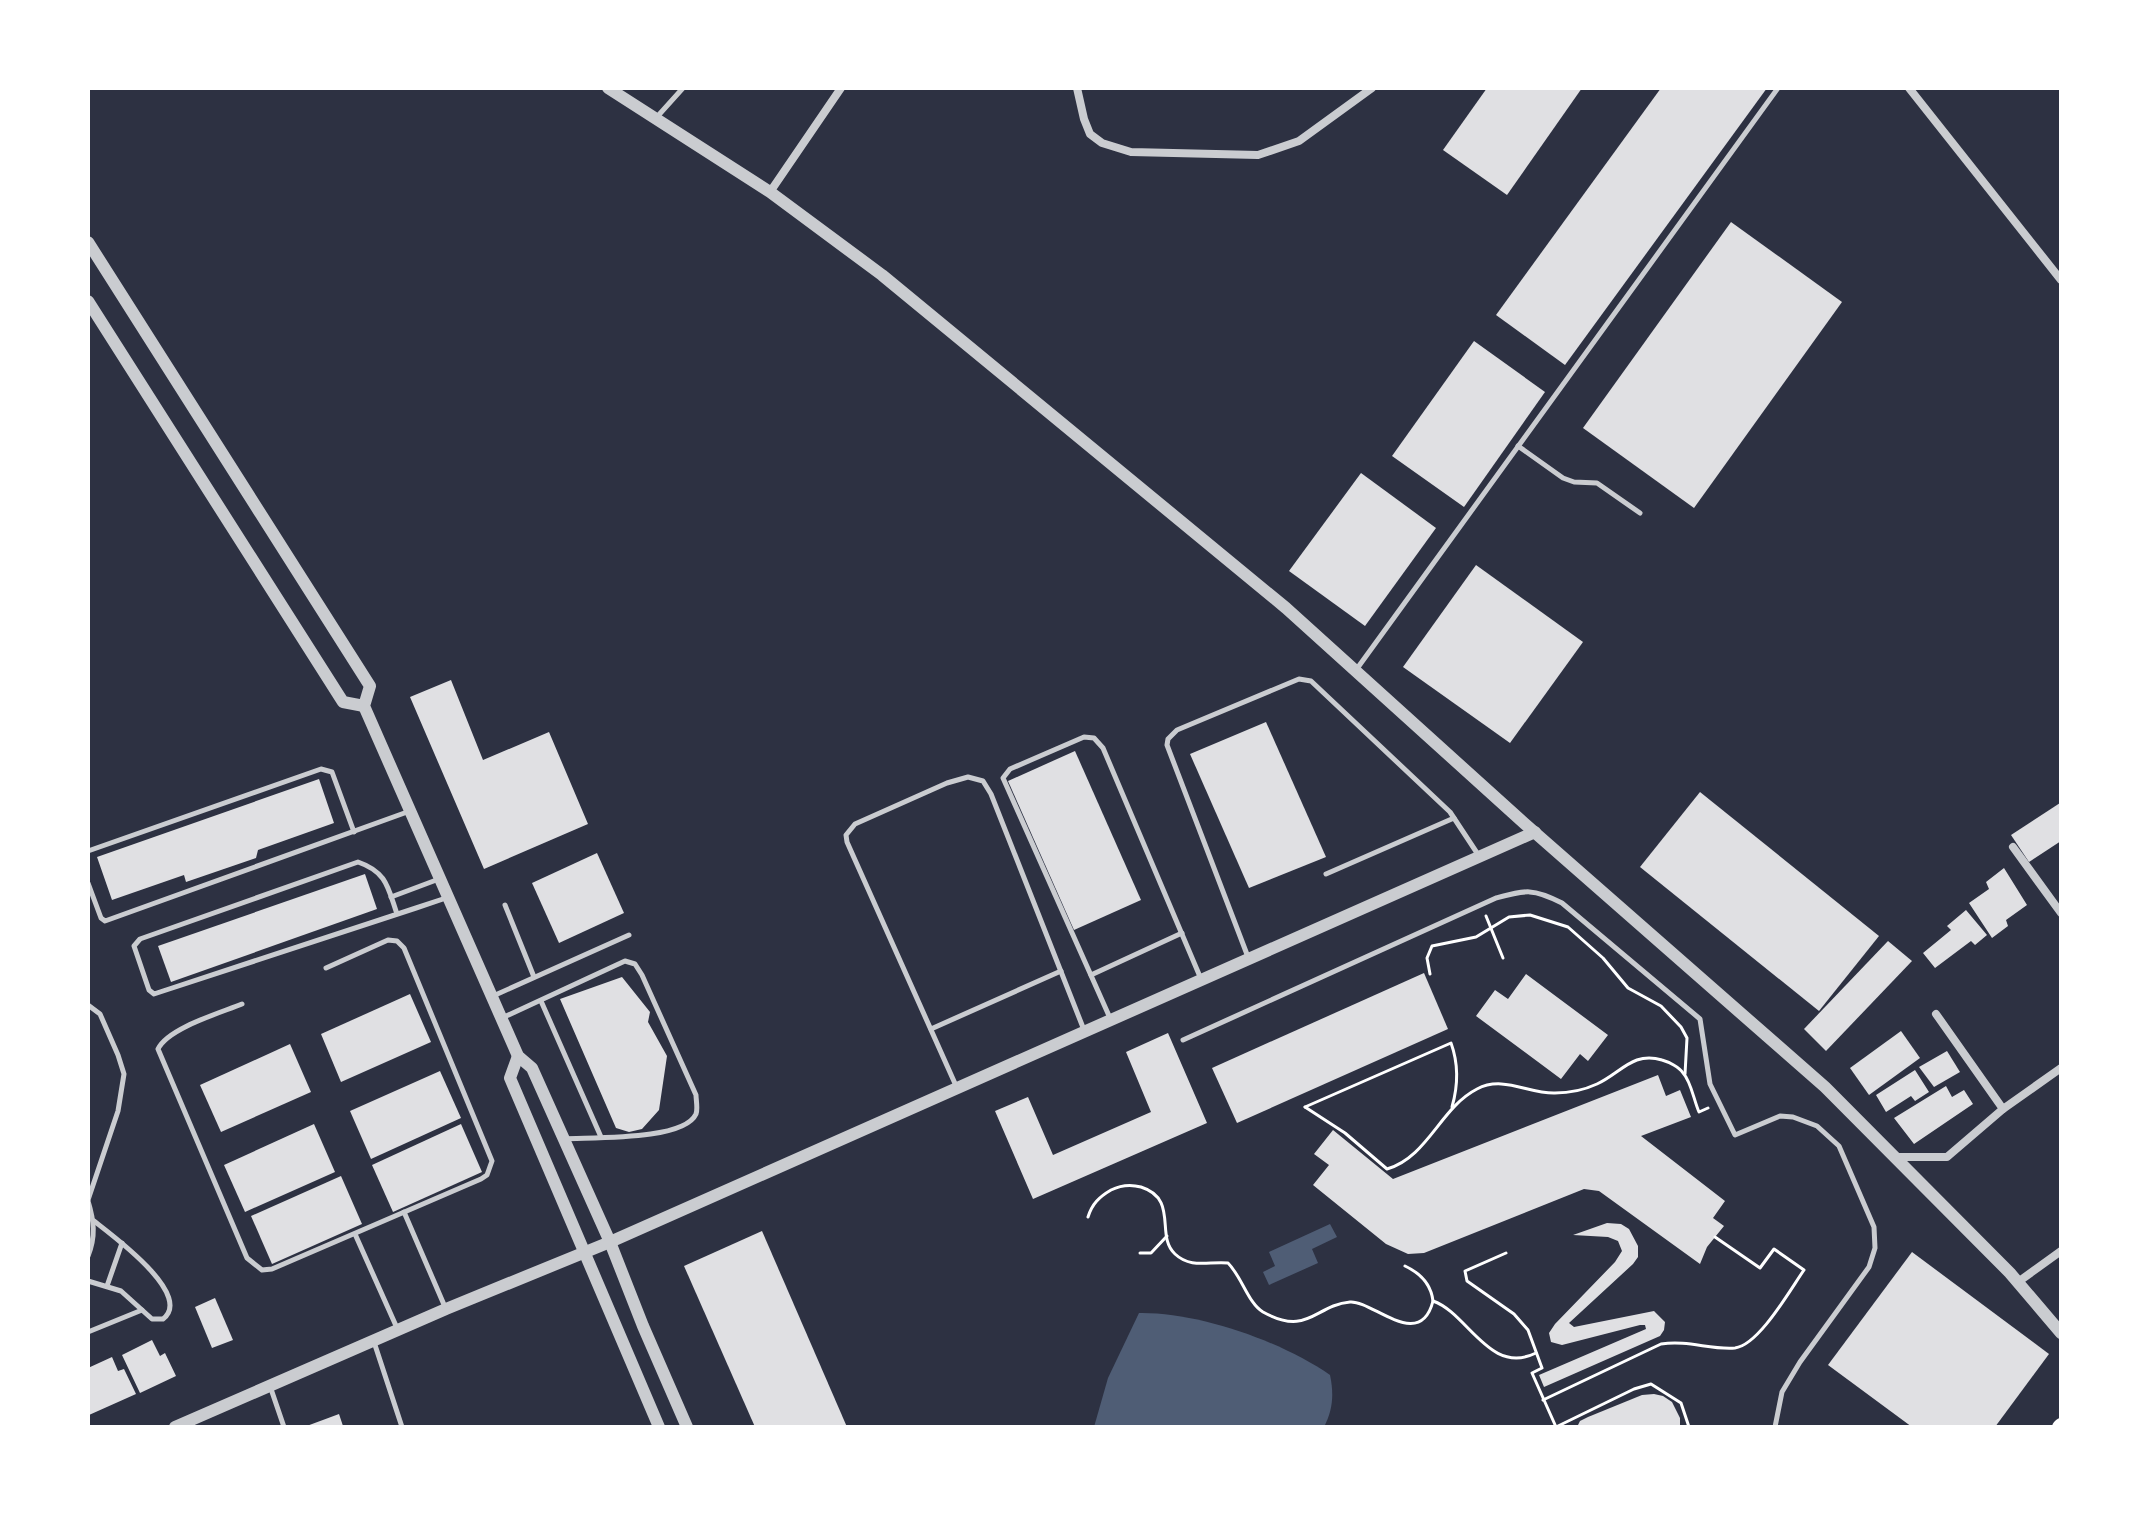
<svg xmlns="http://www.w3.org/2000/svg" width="2149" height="1515" viewBox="0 0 2149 1515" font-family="Signika,sans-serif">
  <rect width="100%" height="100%" fill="#2d3142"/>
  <!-- water -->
  <g fill="#4f5d75">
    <path d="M1330,1224L1337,1237L1312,1249L1318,1263L1269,1285L1263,1272L1275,1266L1269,1252Z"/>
    <path d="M1139,1313C1198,1312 1281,1341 1330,1375C1334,1394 1333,1410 1324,1427H1094L1108,1378Z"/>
  </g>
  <!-- building -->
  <g fill="#e0e0e3">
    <path d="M1487,88H1582L1507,195L1443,150Z"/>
    <path d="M1661,88H1767L1565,365L1496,315Z"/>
    <path d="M1731,222L1842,302L1694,508L1583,428Z"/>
    <path d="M1474,341L1545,392L1464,507L1392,456Z"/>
    <path d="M1361,473L1436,528L1365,626L1289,571Z"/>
    <path d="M1476,565L1583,642L1510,743L1403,667Z"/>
    <path d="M451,680L483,760L549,732L588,824L484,869L410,697Z"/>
    <path d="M1266,722L1326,857L1249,888L1190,754Z"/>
    <path d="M1075,751L1141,900L1074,930L1008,781Z"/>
    <path d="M319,779L334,823L258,850L256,858L186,882L184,875L112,900L97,857Z"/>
    <path d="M1700,792L1879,936L1819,1011L1640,867Z"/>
    <path d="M2060,803L2061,841L2029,862L2011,835Z"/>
    <path d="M597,853L624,913L559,943L532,883Z"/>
    <path d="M2004,868L2027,905L2006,920L2008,926L1992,938L1969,903L1989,889L1986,882Z"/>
    <path d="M365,874L377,909L171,982L158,946Z"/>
    <path d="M1966,910L1987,935L1975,945L1971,941L1935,968L1923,953L1951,930L1947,926Z"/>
    <path d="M1888,941L1912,961L1826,1051L1804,1029Z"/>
    <path d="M1424,973L1448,1029L1237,1123L1212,1068Z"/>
    <path d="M1526,974L1608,1035L1588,1061L1580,1054L1561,1079L1476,1016L1495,990L1508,999Z"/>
    <path d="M622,977L650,1012L648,1022L667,1056L659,1110L642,1129L629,1132L616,1128L560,999Z"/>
    <path d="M410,994L431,1042L341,1082L321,1034Z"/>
    <path d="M1901,1031L1920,1058L1869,1095L1850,1068Z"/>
    <path d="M1168,1033L1207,1123L1033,1199L995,1111L1028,1097L1053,1155L1151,1112L1126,1052Z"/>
    <path d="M290,1044L311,1092L221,1132L200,1085Z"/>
    <path d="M1947,1051L1960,1072L1934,1087L1919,1067Z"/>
    <path d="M1915,1070L1929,1092L1915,1101L1911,1096L1886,1112L1876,1095Z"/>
    <path d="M440,1071L461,1118L371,1159L350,1111Z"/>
    <path d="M1658,1075L1666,1096L1680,1090L1691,1117L1641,1136L1725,1201L1713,1218L1724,1226L1707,1247L1700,1264L1599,1191L1584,1189L1424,1253L1408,1254L1386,1244L1313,1185L1329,1165L1314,1154L1333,1130L1393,1179Z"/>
    <path d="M1946,1086L1952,1097L1964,1090L1973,1104L1914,1144L1894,1118Z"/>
    <path d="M314,1124L335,1172L245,1212L224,1165Z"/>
    <path d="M461,1124L482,1172L393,1212L372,1165Z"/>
    <path d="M341,1176L362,1224L272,1264L251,1216Z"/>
    <path d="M1607,1223L1621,1224L1629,1229L1638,1246V1257L1633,1264L1569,1323L1574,1327L1654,1311L1665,1322L1664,1330L1660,1336L1544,1387L1539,1375L1646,1329L1645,1325H1640L1562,1345L1551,1342L1549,1333L1555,1324L1615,1262L1622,1251L1618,1241L1608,1237L1573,1235Z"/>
    <path d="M762,1231L847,1427H755L684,1266Z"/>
    <path d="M1912,1252L2049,1354L1995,1427H1912L1828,1365Z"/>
    <path d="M215,1298L233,1340L212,1348L195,1307Z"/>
    <path d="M152,1340L160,1356L165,1353L176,1376L140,1393L122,1355Z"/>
    <path d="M112,1357L118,1371L124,1369L136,1394L89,1415L88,1368Z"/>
    <path d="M1654,1394L1663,1396L1672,1402L1680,1418V1427H1577L1580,1421L1588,1417L1642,1395Z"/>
    <path d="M339,1414L343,1426L340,1427H304Z"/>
  </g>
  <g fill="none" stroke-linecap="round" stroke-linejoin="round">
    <!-- path -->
    <g stroke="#fff" stroke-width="3">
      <path d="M1486,916L1503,958"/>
      <path d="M1430,974L1427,958L1432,946L1476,937L1509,917L1530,915L1568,927L1603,958L1628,988L1661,1006L1681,1027L1687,1038L1685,1074"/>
      <path d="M1305,1107L1345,1133L1387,1169C1428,1157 1440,1108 1477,1089C1503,1075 1529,1094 1555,1093C1569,1093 1584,1090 1597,1084C1621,1073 1633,1051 1662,1060C1669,1062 1679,1067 1683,1073C1691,1081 1694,1101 1699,1112L1708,1108"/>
      <path d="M1305,1107L1451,1043C1459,1065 1458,1086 1452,1107"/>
      <path d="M1088,1217C1092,1204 1099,1197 1111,1190C1121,1185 1130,1184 1141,1187C1179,1199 1155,1236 1175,1254C1191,1269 1209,1261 1228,1263C1242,1277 1248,1303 1263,1312C1308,1337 1315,1305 1350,1302C1372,1300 1420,1352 1433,1301C1468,1313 1489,1376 1536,1353"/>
      <path d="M1140,1253H1151L1167,1236"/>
      <path d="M1506,1253L1465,1271L1467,1281L1514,1314L1528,1330L1542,1368L1532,1373L1556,1427"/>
      <path d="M1405,1266C1420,1273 1431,1284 1433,1301"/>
      <path d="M1543,1400L1661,1344C1689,1340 1710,1350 1735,1348C1759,1345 1790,1290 1804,1270L1774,1249L1760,1268L1715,1237"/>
      <path d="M1556,1427L1634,1389L1651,1384L1681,1403L1689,1427"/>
    </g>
    <!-- service -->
    <g stroke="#caccd0" stroke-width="5">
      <path d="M656,118L683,88"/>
      <path d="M1518,446L1563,478L1574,482L1597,483L1640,513"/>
      <path d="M1356,670L1778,88"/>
      <path d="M88,851L321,769L332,772L354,832"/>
      <path d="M1326,874L1454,818"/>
      <path d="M88,883L101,918L105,921L410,811"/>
      <path d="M391,897L439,879"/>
      <path d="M505,905L534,977"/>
      <path d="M397,914C388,888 387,872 358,862L140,939L134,946L149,990L154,994L160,992L416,908L446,898"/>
      <path d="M1248,957L1167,745L1168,739L1177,730L1299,679L1311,681L1450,812L1479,856"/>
      <path d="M1091,975L1182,933"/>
      <path d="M493,996L629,935"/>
      <path d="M541,1001L601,1137"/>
      <path d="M242,1004C220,1013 168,1028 158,1049L247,1258L262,1270L272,1269L481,1179L487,1175L492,1161L404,948L397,941L388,940L326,968"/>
      <path d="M88,1005L100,1014L118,1055L124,1074L118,1111L88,1200"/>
      <path d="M504,1017L625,961L635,964L642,975L696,1095C696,1100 698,1109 696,1114C684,1141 590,1137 563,1139"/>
      <path d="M1110,1018L1003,778L1010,769L1084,737L1094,738L1103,748L1201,979"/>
      <path d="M931,1029L1061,971"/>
      <path d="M1183,1040L1496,898C1526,890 1533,888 1562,903L1700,1019L1710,1084L1735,1135L1780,1116L1793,1117L1817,1126L1839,1146L1874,1227L1875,1248L1869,1267L1800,1362L1782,1392L1775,1427"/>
      <path d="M957,1088L847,842L846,835L855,824L947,783L968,777L983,781L991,794L1084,1030"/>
      <path d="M88,1201C94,1221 96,1236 88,1256"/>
      <path d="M404,1212L445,1307"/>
      <path d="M355,1234L397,1328"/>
      <path d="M88,1281L121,1291L152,1319H163C194,1295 113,1236 94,1221"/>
      <path d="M107,1286L122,1243"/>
      <path d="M88,1332L142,1310"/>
      <path d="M374,1342L402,1427"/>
      <path d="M270,1386L284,1427"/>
    </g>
    <!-- minor -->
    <g stroke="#caccd0" stroke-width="8">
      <path d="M1077,88L1084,119L1090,134L1102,143L1131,152L1258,155L1299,141L1372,88"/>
      <path d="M1909,88L2061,280"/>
      <path d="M770,192L841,88"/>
      <path d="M2013,847L2061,913"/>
      <path d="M1936,1014L2003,1109"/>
      <path d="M1896,1157H1947L2003,1109L2061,1068"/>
      <path d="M2018,1282L2061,1251"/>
    </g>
    <!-- tertiary -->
    <g stroke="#caccd0" stroke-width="12">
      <path d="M608,88L770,192L882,275L1286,608L1525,824L1825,1087L2010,1273L2061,1333"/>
      <path d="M88,242L370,686L364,706L518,1056L532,1068L610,1242L643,1326L687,1427"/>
      <path d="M88,301L343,702L364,706"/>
      <path d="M518,1056L510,1078L659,1427"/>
      <path d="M175,1427L446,1309L610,1242L1535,832"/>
    </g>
    <!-- secondary -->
    <path stroke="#fff" stroke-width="14" d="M2059,1427L2061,1425"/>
  </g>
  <!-- border -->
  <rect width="2149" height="1515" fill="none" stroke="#ffffff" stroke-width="180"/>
</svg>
